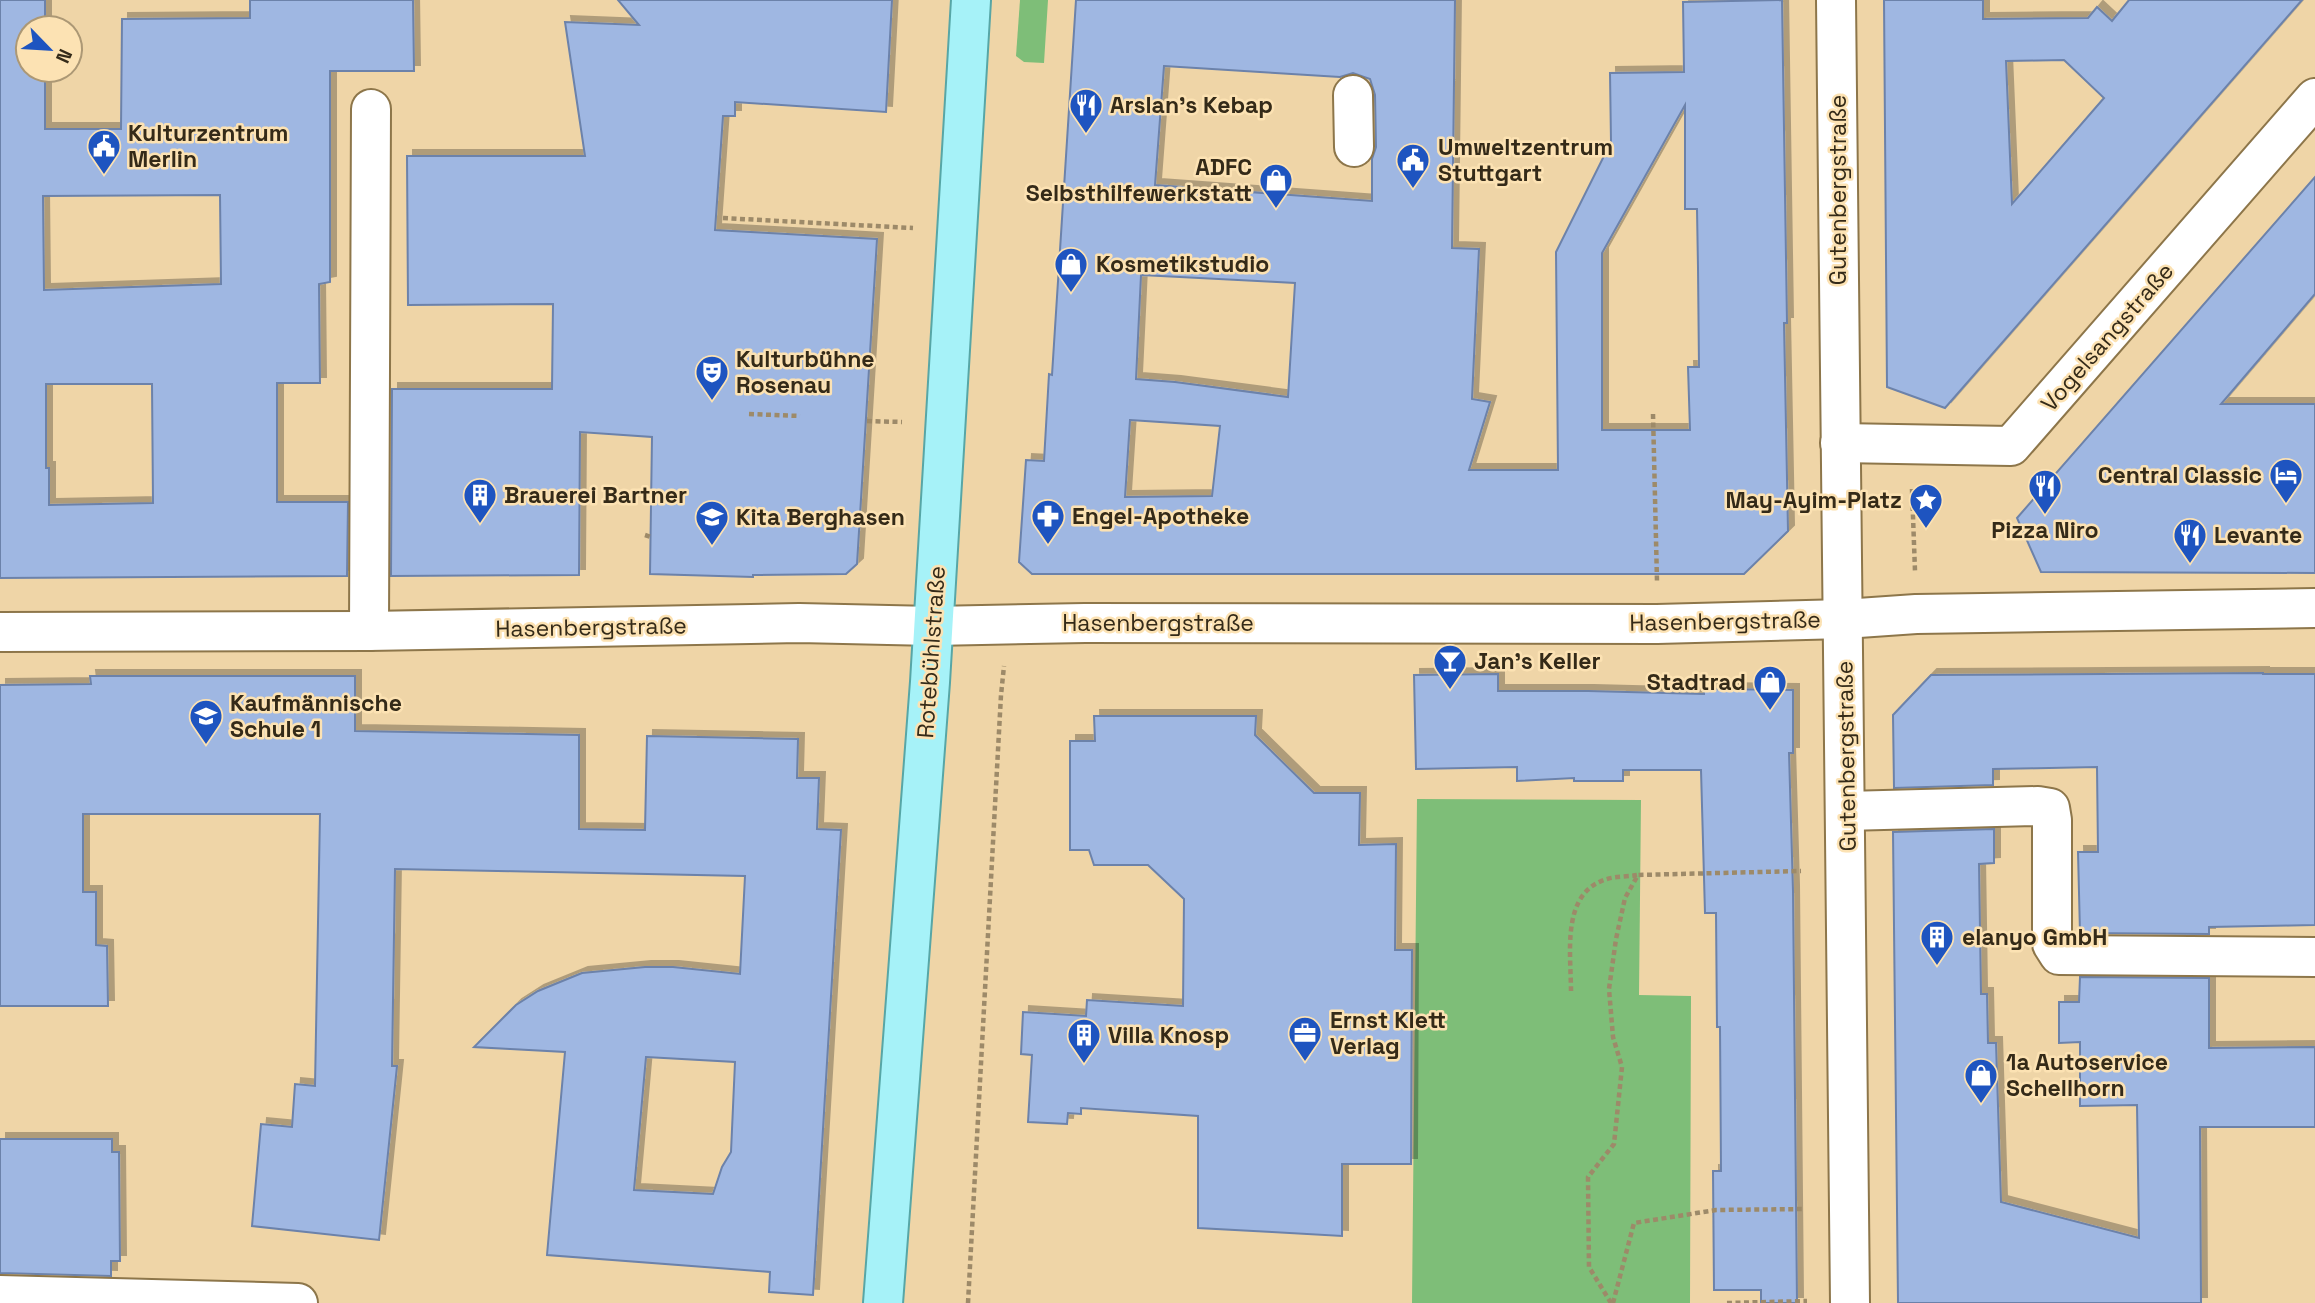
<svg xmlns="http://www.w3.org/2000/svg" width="2315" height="1303" viewBox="0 0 2315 1303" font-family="'Space Grotesk',sans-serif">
  <defs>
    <filter id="shadow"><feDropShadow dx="6" dy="-6" stdDeviation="0" flood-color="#0004"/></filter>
  </defs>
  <rect width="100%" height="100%" fill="#efd5a7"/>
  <!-- green -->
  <g fill="#7ebe78">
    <path d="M1020,0H1048L1044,63L1024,62L1016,56Z"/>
    <path d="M1417,799L1641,800L1639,995L1691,996L1690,1303H1412Z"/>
  </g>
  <!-- building -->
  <g fill="#9fb7e2" stroke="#6c82aa" stroke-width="2" fill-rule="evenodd" filter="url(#shadow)">
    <path d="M0,0H45V28H28V70H45V129H121L122,19L250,18V0H413L414,71H330V282L319,284L320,383H277V502H348L347,576L0,578ZM220,195L221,284L44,290L43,196ZM46,384H152L153,503L49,505V468H46Z"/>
    <path d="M618,0H892L886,112L735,102V116H723L715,230L877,239L857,564L846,574L753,575V577L650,574L652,437L580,432L579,575L391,576L392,389H552L553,304L408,305L407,156H585L565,22L639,25Z"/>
    <path d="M1076,0H1455L1452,248L1479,249L1472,399L1490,402L1469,470H1558L1556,252L1611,142L1610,73L1684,72L1683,2L1782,0L1787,323H1784L1788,531L1744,574H1032L1019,562L1026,460L1044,461L1049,374L1052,375ZM1164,66L1340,77L1353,73L1370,79L1375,95L1376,147L1372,159V201L1155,185ZM1685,105V209H1697L1698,268L1699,367H1688L1690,430H1602V253ZM1141,275L1295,283L1288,397L1175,382L1136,379ZM1130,420L1220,426L1212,496L1125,497Z"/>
    <path d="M1884,0H1983V19L2088,18L2097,7L2112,21L2129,0H2302L1945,408L1887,387ZM2064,60L2104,98L2012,204L2006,61Z"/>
    <path d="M2315,177V294L2221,404H2315V573L2041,572L2017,518Z"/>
    <path d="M2263,673V674H2315V925L2209,927V934L2080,933L2078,852H2098L2097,767L1993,769V785L1894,788L1893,715L1931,675Z"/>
    <path d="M1498,674V691H1588L1704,694V689L1793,690V753H1789L1793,891L1797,1303H1761V1290H1714L1713,1171H1721L1720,1027H1717L1716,913H1705L1701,770H1623V781H1574V778L1517,781V767L1416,769L1414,675Z"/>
    <path d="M90,676H355V731L579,735V829L645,830L647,736L798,739L797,778H819L817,829L841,830L813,1295L769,1292L770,1272L547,1255L565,1052L474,1047L516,1005L538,991L582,973L645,967H673L740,974L745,876L395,869L392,1066H397L379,1240L252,1226L261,1124L292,1127L295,1084L315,1086L320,814H83V892H96V945L107,946L108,1006H0V685L91,684ZM646,1057L735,1062L731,1152L722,1167L713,1194L634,1190Z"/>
    <path d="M1094,716H1256L1255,735L1314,793H1360L1359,845L1396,844L1395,950H1412L1411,1164H1342V1236L1198,1228V1116L1081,1108V1114L1068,1113L1067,1124L1028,1122L1032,1055L1021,1054L1023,1012L1086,1016L1087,1000L1183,1006L1184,899L1148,865H1094L1089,850H1070V741H1095Z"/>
    <path d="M1994,829V863L1979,864L1981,994H1987L1988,1043H1996L2001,1202L2139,1238L2137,1105L2080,1106V1042L2059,1043V1002H2079L2080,977L2209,978V1048L2315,1047V1127H2200L2201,1303H1898L1893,832Z"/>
    <path d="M0,1139H112V1152H119L120,1261H111V1276L0,1273Z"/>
  </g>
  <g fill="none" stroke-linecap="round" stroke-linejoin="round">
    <defs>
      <g id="minor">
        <path d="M1836,0L1850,1303"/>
        <path d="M1353,95L1354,147"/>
        <path d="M1840,443L2011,446L2315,98"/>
        <path d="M369,631L371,109"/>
        <path d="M0,632L369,631L799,623L933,626L1085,623L1657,624L1844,619L1916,614L2315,608"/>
        <path d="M1846,811L2038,806L2050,808L2052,820V944L2059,955L2315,957"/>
        <path d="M0,1295L298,1303"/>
      </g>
      <path id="major" d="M883,1303L930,682L971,0"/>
    </defs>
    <!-- minor casing -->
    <use href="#minor" stroke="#8d764a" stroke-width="42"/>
    <!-- major casing -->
    <use href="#major" stroke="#57a6a6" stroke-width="42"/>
    <!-- path -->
    <g stroke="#9d8a69" stroke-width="4.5" stroke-dasharray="5 3.5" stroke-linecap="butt">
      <path d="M723,218L913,228"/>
      <path d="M749,414L800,416"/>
      <path d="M1653,414L1657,581"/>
      <path d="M867,421L902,422"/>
      <path d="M1912,489L1915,571"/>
      <path d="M645,535L651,537"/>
      <path d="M1571,991C1571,954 1561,895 1604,880C1614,876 1627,877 1637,875"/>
      <path d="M968,1303L1001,695L1004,666"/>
      <path d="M1611,1303L1589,1267L1588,1177L1614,1144L1622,1067L1613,1037L1609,989L1616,939L1625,898L1638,875L1801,871"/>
      <path d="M1613,1303L1634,1223L1716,1210L1805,1209"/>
      <path d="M1727,1303L1807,1301"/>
    </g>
    <!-- minor -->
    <use href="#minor" stroke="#fff" stroke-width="38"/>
    <!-- major -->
    <use href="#major" stroke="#a6f2f8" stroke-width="38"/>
  </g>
  <!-- icons -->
  <defs>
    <symbol id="restaurant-pin" viewBox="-11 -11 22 30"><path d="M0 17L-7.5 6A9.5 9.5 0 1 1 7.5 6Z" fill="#1e54c0" stroke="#fce2b3"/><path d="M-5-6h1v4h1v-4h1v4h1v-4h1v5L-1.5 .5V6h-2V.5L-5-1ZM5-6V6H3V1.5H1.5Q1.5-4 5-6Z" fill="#fff"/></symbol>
    <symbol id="civic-pin" viewBox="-11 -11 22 30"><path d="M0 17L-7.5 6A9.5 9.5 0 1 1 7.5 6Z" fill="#1e54c0" stroke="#fce2b3"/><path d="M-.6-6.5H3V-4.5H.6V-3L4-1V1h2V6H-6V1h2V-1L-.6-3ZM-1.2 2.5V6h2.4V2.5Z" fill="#fff"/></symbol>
    <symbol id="shop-pin" viewBox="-11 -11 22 30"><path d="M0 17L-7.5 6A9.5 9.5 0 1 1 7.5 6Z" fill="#1e54c0" stroke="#fce2b3"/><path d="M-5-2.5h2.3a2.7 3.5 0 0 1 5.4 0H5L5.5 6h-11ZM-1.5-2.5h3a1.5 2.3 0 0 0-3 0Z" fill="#fff"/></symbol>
    <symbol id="theatre-pin" viewBox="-11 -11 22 30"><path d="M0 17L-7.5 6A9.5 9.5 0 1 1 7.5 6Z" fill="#1e54c0" stroke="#fce2b3"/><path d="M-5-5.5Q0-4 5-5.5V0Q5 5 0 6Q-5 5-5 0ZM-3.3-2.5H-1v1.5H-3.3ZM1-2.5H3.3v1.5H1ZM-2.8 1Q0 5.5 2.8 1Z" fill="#fff"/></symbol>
    <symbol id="hotel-pin" viewBox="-11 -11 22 30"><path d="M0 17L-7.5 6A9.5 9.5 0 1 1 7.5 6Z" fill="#1e54c0" stroke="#fce2b3"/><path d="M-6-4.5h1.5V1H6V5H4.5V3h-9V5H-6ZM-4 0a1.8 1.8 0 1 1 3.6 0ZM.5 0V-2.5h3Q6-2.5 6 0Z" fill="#fff"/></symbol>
    <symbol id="building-pin" viewBox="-11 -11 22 30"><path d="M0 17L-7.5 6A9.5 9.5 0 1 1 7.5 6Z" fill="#1e54c0" stroke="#fce2b3"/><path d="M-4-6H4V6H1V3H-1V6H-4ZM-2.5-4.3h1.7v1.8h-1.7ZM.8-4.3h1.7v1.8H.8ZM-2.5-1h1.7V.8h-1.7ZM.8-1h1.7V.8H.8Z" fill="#fff"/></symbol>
    <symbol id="sight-pin" viewBox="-11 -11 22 30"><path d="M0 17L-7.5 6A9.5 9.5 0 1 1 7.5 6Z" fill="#1e54c0" stroke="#fce2b3"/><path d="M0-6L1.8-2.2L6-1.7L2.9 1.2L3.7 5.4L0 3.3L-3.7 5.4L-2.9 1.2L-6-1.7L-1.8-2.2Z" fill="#fff"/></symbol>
    <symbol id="pharmacy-pin" viewBox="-11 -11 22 30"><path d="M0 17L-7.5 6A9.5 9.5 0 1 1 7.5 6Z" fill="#1e54c0" stroke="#fce2b3"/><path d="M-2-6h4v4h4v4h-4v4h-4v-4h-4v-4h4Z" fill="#fff"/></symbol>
    <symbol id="school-pin" viewBox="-11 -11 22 30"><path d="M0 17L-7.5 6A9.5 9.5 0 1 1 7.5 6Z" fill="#1e54c0" stroke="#fce2b3"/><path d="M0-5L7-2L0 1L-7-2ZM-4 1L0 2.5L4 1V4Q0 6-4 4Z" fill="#fff"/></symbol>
    <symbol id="bar-pin" viewBox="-11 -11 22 30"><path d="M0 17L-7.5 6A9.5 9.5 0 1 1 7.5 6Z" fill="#1e54c0" stroke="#fce2b3"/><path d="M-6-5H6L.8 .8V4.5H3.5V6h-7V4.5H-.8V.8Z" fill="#fff"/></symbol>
    <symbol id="office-pin" viewBox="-11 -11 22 30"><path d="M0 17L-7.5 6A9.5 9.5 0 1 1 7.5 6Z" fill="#1e54c0" stroke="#fce2b3"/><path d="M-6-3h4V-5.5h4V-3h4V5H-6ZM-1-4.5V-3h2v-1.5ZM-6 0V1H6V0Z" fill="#fff"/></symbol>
  </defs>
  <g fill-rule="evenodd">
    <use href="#restaurant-pin" x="1067" y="86" width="38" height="52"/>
    <use href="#civic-pin" x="85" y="127" width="38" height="52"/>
    <use href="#civic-pin" x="1394" y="141" width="38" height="52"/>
    <use href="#shop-pin" x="1257" y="161" width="38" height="52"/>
    <use href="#shop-pin" x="1052" y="245" width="38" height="52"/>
    <use href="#theatre-pin" x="693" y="353" width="38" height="52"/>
    <use href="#hotel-pin" x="2267" y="456" width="38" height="52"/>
    <use href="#restaurant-pin" x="2026" y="467" width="38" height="52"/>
    <use href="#building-pin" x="461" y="476" width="38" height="52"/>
    <use href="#sight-pin" x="1907" y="481" width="38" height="52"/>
    <use href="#pharmacy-pin" x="1029" y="497" width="38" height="52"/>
    <use href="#school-pin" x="693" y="498" width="38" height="52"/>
    <use href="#restaurant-pin" x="2171" y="516" width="38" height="52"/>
    <use href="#bar-pin" x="1431" y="642" width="38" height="52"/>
    <use href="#shop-pin" x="1751" y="663" width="38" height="52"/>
    <use href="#school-pin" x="187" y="697" width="38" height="52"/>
    <use href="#building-pin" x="1918" y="918" width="38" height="52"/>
    <use href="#office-pin" x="1286" y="1014" width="38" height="52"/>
    <use href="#building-pin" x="1065" y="1016" width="38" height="52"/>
    <use href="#shop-pin" x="1962" y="1056" width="38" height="52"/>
  </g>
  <g text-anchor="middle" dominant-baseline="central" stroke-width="5" stroke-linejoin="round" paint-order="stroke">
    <!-- poi labels -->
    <g font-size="23" font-weight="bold" fill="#342a18" stroke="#fce2b3" text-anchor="start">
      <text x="1110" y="105">Arslan's Kebap</text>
      <text x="128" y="133">Kulturzentrum<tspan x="128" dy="26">Merlin</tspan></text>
      <text x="1438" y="147">Umweltzentrum<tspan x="1438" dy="26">Stuttgart</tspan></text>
      <text x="1252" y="167" text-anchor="end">ADFC<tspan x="1252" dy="26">Selbsthilfewerkstatt</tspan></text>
      <text x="1096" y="264">Kosmetikstudio</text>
      <text x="736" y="359">Kulturbühne<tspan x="736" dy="26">Rosenau</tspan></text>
      <text x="2262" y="475" text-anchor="end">Central Classic</text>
      <text x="504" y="495">Brauerei Bartner</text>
      <text x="1902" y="500" text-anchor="end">May-Ayim-Platz</text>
      <text x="1072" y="516">Engel-Apotheke</text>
      <text x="736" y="517">Kita Berghasen</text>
      <text x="2045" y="530" text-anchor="middle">Pizza Niro</text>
      <text x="2214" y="535">Levante</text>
      <text x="1474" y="661">Jan's Keller</text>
      <text x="1746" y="682" text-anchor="end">Stadtrad</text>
      <text x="230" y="703">Kaufmännische<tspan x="230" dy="26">Schule 1</tspan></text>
      <text x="1962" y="937">elanyo GmbH</text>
      <text x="1330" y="1020">Ernst Klett<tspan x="1330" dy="26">Verlag</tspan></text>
      <text x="1108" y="1035">Villa Knosp</text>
      <text x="2006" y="1062">1a Autoservice<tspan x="2006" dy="26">Schellhorn</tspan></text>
    </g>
    <!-- street labels -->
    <g font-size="23" fill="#342a18" stroke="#fce2b3">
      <text transform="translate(1838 190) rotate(-90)">Gutenbergstraße</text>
      <text transform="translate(2107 337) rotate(-49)">Vogelsangstraße</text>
      <text transform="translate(1725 621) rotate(-1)">Hasenbergstraße</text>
      <text x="1158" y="623">Hasenbergstraße</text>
      <text transform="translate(591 627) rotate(-1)">Hasenbergstraße</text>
      <text transform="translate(931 652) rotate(-86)">Rotebühlstraße</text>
      <text transform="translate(1846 756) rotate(-91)">Gutenbergstraße</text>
    </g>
  </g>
  <!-- north arrow -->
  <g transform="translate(49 49) rotate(115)"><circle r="33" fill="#fce2b3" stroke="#ac9875" stroke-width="2"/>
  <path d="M0-5L12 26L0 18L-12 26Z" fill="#1e54c0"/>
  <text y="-10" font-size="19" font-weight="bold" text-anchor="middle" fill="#342a18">N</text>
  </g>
</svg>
